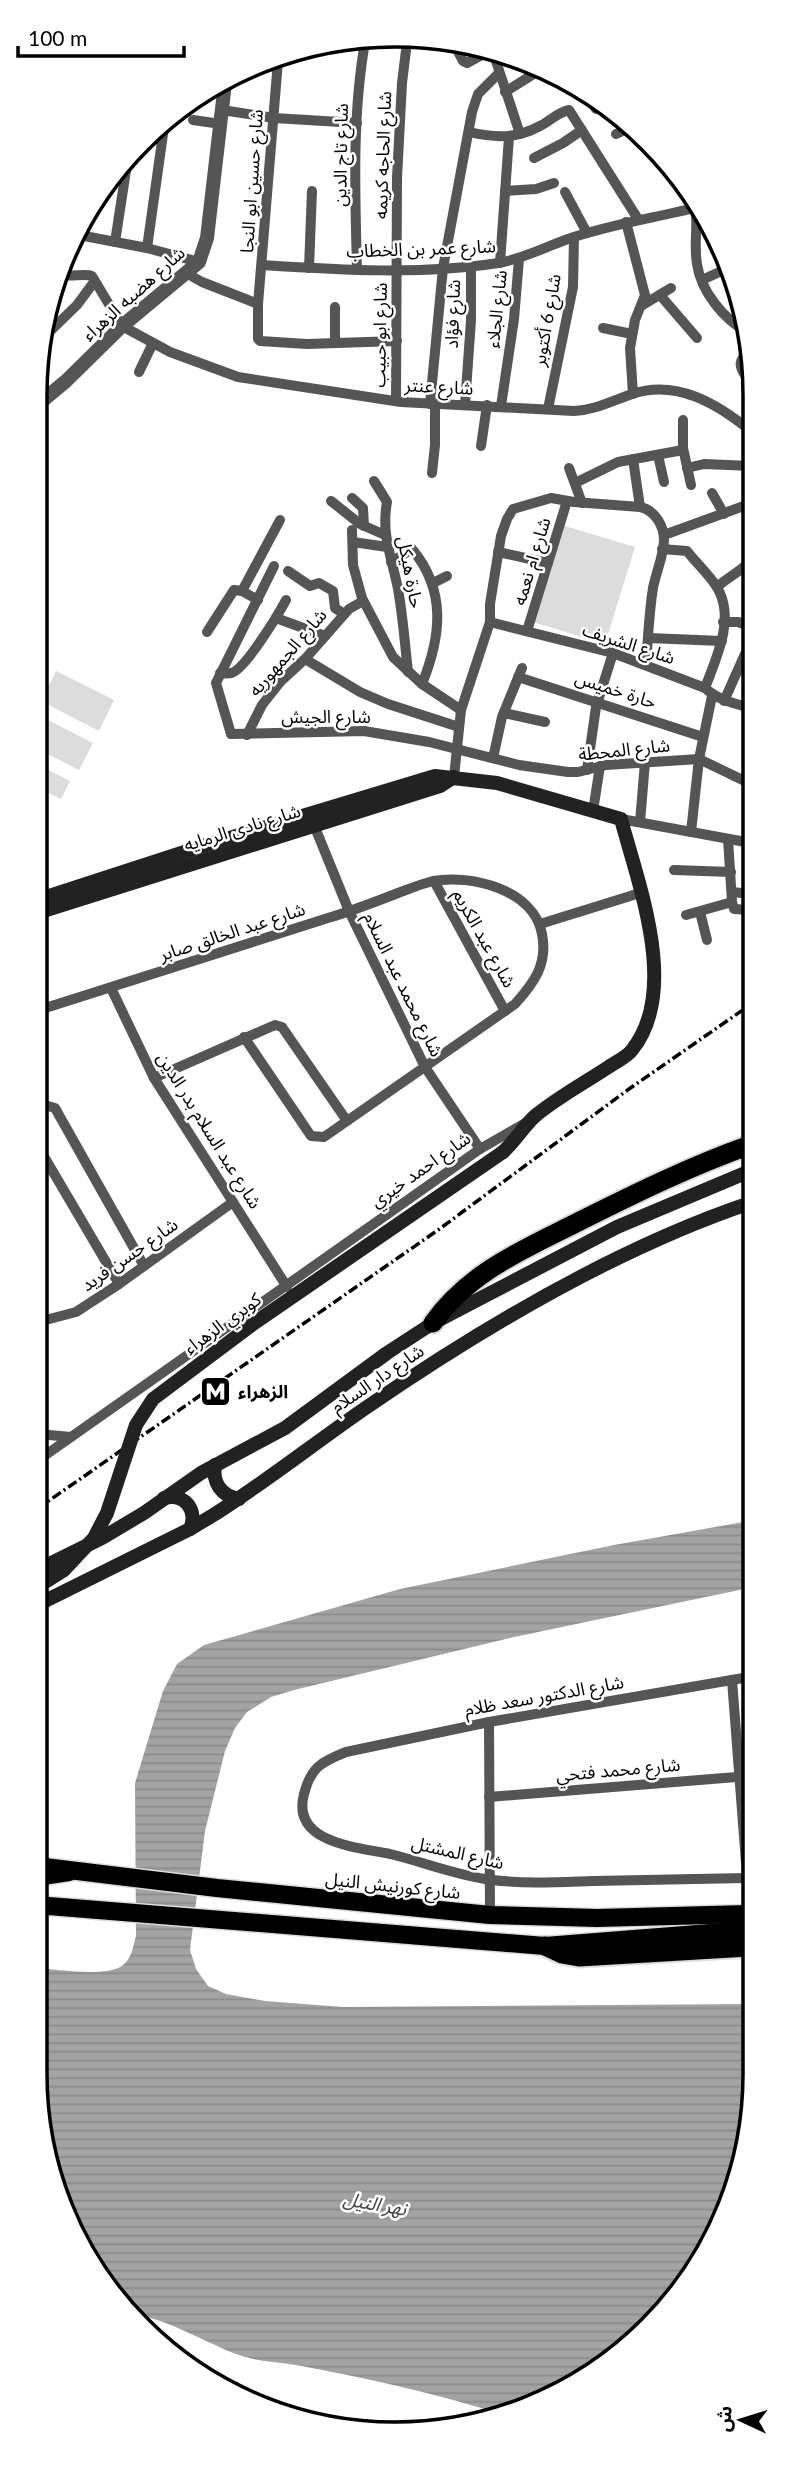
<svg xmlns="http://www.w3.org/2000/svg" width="790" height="2469" viewBox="0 0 790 2469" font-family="Lato,'Noto Sans Arabic',sans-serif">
  <defs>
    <pattern id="water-rules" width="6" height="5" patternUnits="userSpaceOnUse" patternTransform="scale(1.75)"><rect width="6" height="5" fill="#a3a3a3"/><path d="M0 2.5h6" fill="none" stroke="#8b8b8b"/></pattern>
  </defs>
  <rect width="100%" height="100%" fill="#fff"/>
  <!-- park -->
  <g fill="#dcdcdc">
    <path d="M562,525L635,547L605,644L533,622Z"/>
    <path d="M56,671L114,700L99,731L41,701Z"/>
    <path d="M40,716L93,743L79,770L40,750Z"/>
    <path d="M40,766L70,781L61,799L40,789Z"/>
  </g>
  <!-- water -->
  <path fill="url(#water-rules)" d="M749,1521V1588L514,1637L294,1690L271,1697L247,1712L235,1728L225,1751L205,1831L190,1950L196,1969L208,1986L226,1994L265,2001L343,2007L748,2004V2145L694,2274L595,2373L503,2415C436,2393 366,2378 296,2365C280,2362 264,2362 249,2358C213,2349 164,2314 129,2315L125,2312L62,2211L35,2074V1968C55,1969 109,1978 123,1965C132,1958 133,1946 136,1936L135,1783L163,1691L177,1664L204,1645L400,1589L614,1545Z"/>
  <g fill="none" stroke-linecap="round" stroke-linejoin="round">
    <defs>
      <path id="primary" d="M36,1877L69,1872"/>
      <g id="trunk">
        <path d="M36,1866L217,1888L490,1915L597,1918L748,1914"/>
        <path d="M36,1905L545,1946L748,1930"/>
      </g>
      <g id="motorway">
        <path d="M433,1323C470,1271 525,1249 580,1221C636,1193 691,1166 750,1145"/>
        <path d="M545,1946L562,1954L579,1957L748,1947"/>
      </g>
    </defs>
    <!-- primary casing -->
    <use href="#primary" stroke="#dbdbdb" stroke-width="21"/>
    <!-- trunk casing -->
    <use href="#trunk" stroke="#dbdbdb" stroke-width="21"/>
    <!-- motorway casing -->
    <use href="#motorway" stroke="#dbdbdb" stroke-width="23"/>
    <!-- minor -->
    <g stroke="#555" stroke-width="10">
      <path d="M454,44L463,61L467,63L489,51"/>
      <path d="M493,52L520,134"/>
      <path d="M278,61L258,304V339L260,341L307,344L397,341"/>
      <path d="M585,91L596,109"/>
      <path d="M505,92L540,70"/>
      <path d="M222,110L274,118L357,123"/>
      <path d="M193,120L221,124"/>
      <path d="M469,132C495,138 516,139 540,126C550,121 558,112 569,110L638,219"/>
      <path d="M616,134L629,128"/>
      <path d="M534,158L563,143L582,130"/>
      <path d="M505,191L536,189L554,183"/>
      <path d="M565,192L587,233"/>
      <path d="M693,198C700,224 693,240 697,264C701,292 724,319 747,332"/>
      <path d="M626,222L645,295L635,320L630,348L633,394"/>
      <path d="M79,235L147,248L199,262"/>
      <path d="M115,242L127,164"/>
      <path d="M147,248L164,127"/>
      <path d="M500,263L509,137"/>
      <path d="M262,265C340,270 421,275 498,263C523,259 545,247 568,239C611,224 655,218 698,207"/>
      <path d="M309,268L312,191"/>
      <path d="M357,269C355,193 352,116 365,42"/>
      <path d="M186,273L202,282L258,304"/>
      <path d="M63,275C72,277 85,273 92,276L122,326L170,352L238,377L401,402L574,411C595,410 612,401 632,394C677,379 718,404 752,432"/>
      <path d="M702,280L728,268"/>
      <path d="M660,295L697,338"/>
      <path d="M641,306L671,288"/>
      <path d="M603,328L632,334"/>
      <path d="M42,339L77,305L94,282"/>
      <path d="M335,343V307"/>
      <path d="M139,372L153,343"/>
      <path d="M752,386C741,368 733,363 752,349"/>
      <path d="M396,401L397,178L402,83L407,42"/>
      <path d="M430,404L443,268L472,112L478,94L499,73"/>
      <path d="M465,405L471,320V266"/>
      <path d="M501,406L514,319L519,259"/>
      <path d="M548,409L573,287L574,237"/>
      <path d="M683,420V448L691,485"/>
      <path d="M481,446L487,405"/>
      <path d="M658,455L664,482"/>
      <path d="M633,459L640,507"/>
      <path d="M569,468L582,503"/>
      <path d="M687,468L704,464L752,466"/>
      <path d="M432,473L435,445V404"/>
      <path d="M374,481L387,502C381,535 392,558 398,589C403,617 405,645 408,672"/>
      <path d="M575,483L618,462L683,450"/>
      <path d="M712,493L724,514"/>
      <path d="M352,498L363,508L364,526"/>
      <path d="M331,501L360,524L385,535"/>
      <path d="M352,530L353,565L362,598L393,657L422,684L461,710"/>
      <path d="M664,535L752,503"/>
      <path d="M353,542L387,547"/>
      <path d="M662,549L687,551C696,563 710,575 718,589C735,620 716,658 705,688"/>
      <path d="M498,552L548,563"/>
      <path d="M391,562L412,549C447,591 441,637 422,684"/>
      <path d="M274,566L216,683L231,734L364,731L429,742L519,765L568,772H578L606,765L699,759L751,784"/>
      <path d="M288,571L310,586L319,583L333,591L335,608L344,614"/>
      <path d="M433,583L447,576"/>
      <path d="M717,587C728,577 742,571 751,560"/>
      <path d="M242,591L280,520"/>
      <path d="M276,618L325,636"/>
      <path d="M490,622L613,653L705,688C718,700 733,703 751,708"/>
      <path d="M723,622H738L751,627"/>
      <path d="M527,631L567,501"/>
      <path d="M207,632L234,590L242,591L258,600"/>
      <path d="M648,638L722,641"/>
      <path d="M305,659L360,692L388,704L459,727"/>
      <path d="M220,673C223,673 228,674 231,673C245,670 279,613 286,600"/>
      <path d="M518,677L703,737"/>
      <path d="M724,701L745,654"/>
      <path d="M504,713L545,722"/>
      <path d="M247,735L262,705L281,681L305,659L349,609L363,601"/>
      <path d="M493,758L502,717L522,668"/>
      <path d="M587,770L596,707L613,653"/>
      <path d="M454,777L461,710L490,622V604L501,536L507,519L513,509L551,498L574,502L640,507C655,510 664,526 664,540C664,555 656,572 653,588C649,613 648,639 646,664"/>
      <path d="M745,781L751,747"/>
      <path d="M593,811L600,766"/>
      <path d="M621,819L751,843"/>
      <path d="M640,822L645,762"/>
      <path d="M314,825L349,911L425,1067L480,1149"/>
      <path d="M691,832L699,759L712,696"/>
      <path d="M674,870L731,872"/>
      <path d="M434,881L505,1011"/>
      <path d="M732,892L751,894"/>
      <path d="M732,902L734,909L751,910"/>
      <path d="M700,912L707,940"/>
      <path d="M686,915L732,902L728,839"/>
      <path d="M540,924L640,893"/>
      <path d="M111,988L154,1078L287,1287"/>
      <path d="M39,1010C136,980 232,949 328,918C352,911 375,902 398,893C409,889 421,884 433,881C472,874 534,890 542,934C548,964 534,983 515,1004L324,1137L311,1136L244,1037"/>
      <path d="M154,1078L275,1025L282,1027L347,1121"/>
      <path d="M39,1109L48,1106L55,1108L144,1266"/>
      <path d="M39,1148L119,1284"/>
      <path d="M38,1322L76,1312L119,1284L233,1202"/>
      <path d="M38,1434L71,1437"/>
      <path d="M37,1461L480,1149L527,1122"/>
      <path d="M732,1680L749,1902"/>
      <path d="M489,1722L490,1915"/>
      <path d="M489,1797L749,1776"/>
      <path d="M747,1878C696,1879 644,1880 593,1881C560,1882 526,1884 492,1880C458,1876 424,1862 390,1854C356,1847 291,1843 304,1794C311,1767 321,1762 346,1752L489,1722L749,1677"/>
    </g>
    <!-- tertiary -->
    <path stroke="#555" stroke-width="14" d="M42,401L66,381L122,326L199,262L207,238L225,83"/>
    <!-- secondary -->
    <g stroke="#222" stroke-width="14">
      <path d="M40,899L203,846L435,776L497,783L621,819C638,884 680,990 632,1050C627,1057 617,1061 610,1066C586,1082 558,1097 535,1116C524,1126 515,1141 503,1152"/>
      <path d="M40,912L440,786L454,777"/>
      <path d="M215,1465C212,1482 221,1496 239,1499"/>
      <path d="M164,1498C185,1493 198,1510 190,1529"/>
      <path d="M37,1570L102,1538L144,1513L201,1473L285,1428L387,1353L433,1323L617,1227L750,1171"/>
      <path d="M37,1605L190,1529L215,1514C267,1481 316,1442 367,1407C482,1328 617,1248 750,1203"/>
    </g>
    <!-- primary -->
    <use href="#primary" stroke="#000" stroke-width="18"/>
    <!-- trunk -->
    <use href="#trunk" stroke="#000" stroke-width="18"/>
    <!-- motorway -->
    <use href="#motorway" stroke="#000" stroke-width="19"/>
    <!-- rail -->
    <path stroke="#000" stroke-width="3.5" stroke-dasharray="10 3.5 2 3.5" stroke-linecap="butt" d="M37,1509L438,1230L629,1089L750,1005"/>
    <!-- secondary-bridge -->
    <path stroke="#222" stroke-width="14" d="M37,1587L64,1570L94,1538L107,1513L136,1425L153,1399L253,1324L503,1152"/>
  </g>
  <!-- icons -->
  <defs>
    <symbol id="metro-square" viewBox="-11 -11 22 22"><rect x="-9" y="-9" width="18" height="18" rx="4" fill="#000" stroke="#fff"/><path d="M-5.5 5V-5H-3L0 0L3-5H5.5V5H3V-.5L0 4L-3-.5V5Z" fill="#fff"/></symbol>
  </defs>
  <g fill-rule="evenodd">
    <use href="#metro-square" x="198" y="1374" width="35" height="35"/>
  </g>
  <g text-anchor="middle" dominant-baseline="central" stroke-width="5" stroke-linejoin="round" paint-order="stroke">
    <!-- street labels -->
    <g font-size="18" fill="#000" stroke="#fff">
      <text transform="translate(340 155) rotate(-89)">شارع تاج الدين</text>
      <text transform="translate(382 155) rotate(-88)">شارع الحاجه كريمه</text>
      <text transform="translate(251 181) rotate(-86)">شارع حسين ابو النجا</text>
      <text transform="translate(421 248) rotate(-2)">شارع عمر بن الخطاب</text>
      <text transform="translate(133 293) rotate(-42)">شارع هضبه الزهراء</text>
      <text transform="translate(496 309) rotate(-84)">شارع الجلاء</text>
      <text transform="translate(452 314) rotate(-88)">شارع فؤاد</text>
      <text transform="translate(546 320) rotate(-80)">شارع 6 أكتوبر</text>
      <text transform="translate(379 335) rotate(-89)">شارع ابو حبيب</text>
      <text transform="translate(439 386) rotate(3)">شارع عنتر</text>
      <text transform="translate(531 561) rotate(-73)">شارع ام نعمه</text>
      <text transform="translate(411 572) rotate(79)">حارة هيكل</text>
      <text transform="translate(629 643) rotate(18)">شارع الشريف</text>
      <text transform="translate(287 652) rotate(-49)">شارع الجمهوريه</text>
      <text transform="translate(616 689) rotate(18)">حارة خميس</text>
      <text x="326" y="716">شارع الجيش</text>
      <text transform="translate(624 749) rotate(-6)">شارع المحطة</text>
      <text transform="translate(242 827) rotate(-17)">شارع نادى الرمايه</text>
      <text transform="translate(232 931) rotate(-18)">شارع عبد الخالق صابر</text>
      <text transform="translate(485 938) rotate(61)">شارع عبد الكريم</text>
      <text transform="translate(404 984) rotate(64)">شارع محمد عبد السلام</text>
      <text transform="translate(210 1130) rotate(58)">شارع عبد السلام بدر الدين</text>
      <text transform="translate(420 1169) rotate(-35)">شارع احمد خيري</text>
      <text transform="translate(129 1254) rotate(-35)">شارع حسن فريد</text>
      <text transform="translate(222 1323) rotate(-36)">كوبري الزهراء</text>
      <text transform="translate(377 1378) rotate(-34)">شارع دار السلام</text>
      <text transform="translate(544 1695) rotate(-10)">شارع الدكتور سعد ظلام</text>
      <text transform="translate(618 1769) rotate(-5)">شارع محمد فتحي</text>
      <text transform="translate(458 1852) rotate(13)">شارع المشتل</text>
      <text transform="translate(393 1885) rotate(6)">شارع كورنيش النيل</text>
    </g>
    <!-- poi labels -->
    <g font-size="18" font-weight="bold" fill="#000" stroke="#fff" text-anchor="start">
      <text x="238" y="1391">الزهراء</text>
    </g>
    <!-- water labels -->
    <g font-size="19" font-style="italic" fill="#444" stroke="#fff">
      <text transform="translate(375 2203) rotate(10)">نهر النيل</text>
    </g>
  </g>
  <!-- crop -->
  <path d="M0 0H790V2469H0ZM395 47H395A348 348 0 0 1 743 395V2074A348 348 0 0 1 395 2422H395A348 348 0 0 1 47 2074V395A348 348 0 0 1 395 47Z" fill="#fff" fill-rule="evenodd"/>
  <path fill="none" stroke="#000" stroke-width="3.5" d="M395 47H395A348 348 0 0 1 743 395V2074A348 348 0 0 1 395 2422H395A348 348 0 0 1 47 2074V395A348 348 0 0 1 395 47Z"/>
  <!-- north arrow -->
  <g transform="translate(741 2420) rotate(274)" stroke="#ffffff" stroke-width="5" paint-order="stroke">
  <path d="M0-5L12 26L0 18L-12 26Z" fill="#000000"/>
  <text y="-10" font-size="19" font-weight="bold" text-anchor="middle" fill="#000000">ش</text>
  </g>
  <!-- scale -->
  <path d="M18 46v10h166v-10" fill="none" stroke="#000000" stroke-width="3.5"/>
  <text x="28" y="46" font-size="21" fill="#000000" stroke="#ffffff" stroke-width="5" paint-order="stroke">100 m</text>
</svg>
